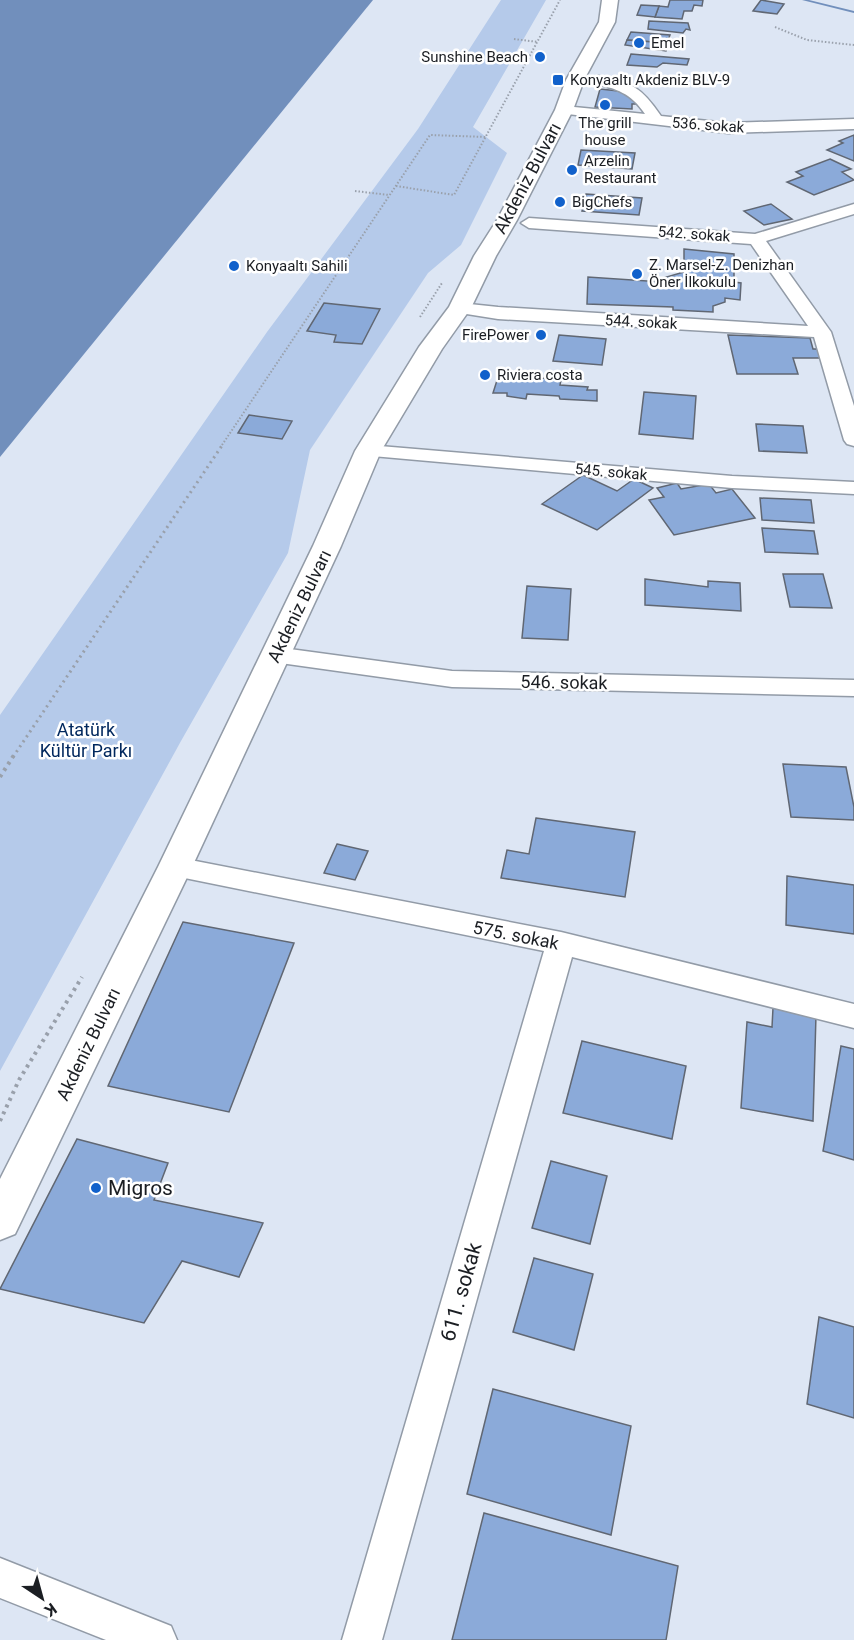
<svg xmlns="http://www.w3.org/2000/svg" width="854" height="1640" viewBox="0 0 854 1640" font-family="Roboto,sans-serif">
  <rect width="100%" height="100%" fill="#dde6f4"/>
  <!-- green -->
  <path fill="#b5caea" d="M501,0H546L473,127L507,153L461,245L428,273L310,450L288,553L181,741L0,1071V715L267,332L418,129Z"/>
  <!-- water -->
  <path fill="#718fbc" d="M0,0H373L0,457Z"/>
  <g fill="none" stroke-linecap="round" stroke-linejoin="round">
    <!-- stream -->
    <path fill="#718fbc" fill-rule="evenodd" d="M802,0H809L854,11V13Z"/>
  </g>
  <!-- building -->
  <g fill="#8baad9" stroke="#606773" stroke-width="1.5">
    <path d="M670,0H703L702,6L694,5L692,11H684L682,19L655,17L659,6L668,7Z"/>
    <path d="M761,0L784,4L777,14L753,11Z"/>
    <path d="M641,5L659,6L655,17L637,15Z"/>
    <path d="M649,21L688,23L690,30L686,29L683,33L648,29Z"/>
    <path d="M631,32L670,35L667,43L627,40Z"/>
    <path d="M627,40L667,43H669L666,51L625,45Z"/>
    <path d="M631,54L689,59L687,65L663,63L657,67L627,65Z"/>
    <path d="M600,89L628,92L638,104H632V109L595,107Z"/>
    <path d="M854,135V161L827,150L843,143L839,141Z"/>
    <path d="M581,150L635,153L632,169L578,165Z"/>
    <path d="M830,159L851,169L842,172L854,180L814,195L787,182L803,176L796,172Z"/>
    <path d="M586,194L642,198L639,215L582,211Z"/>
    <path d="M771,204L792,219L764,225L744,211Z"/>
    <path d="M684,249L734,254V282L741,283L740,300L725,298V302L713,306V312L673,310V307L587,304L588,277L662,282L663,278L684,272Z"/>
    <path d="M324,303L380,309L362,344L334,342L336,335L307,331Z"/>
    <path d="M559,335L606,339L602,365L553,361Z"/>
    <path d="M728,335L810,338L813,349H821L824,358H793L798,374H737Z"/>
    <path d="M499,374L561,380L560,385L588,387L587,390H597V401L560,399L559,396L527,394L526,399L507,396V393H493Z"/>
    <path d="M644,392L696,396L693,439L639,434Z"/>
    <path d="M249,415L292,421L282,439L238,433Z"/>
    <path d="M756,424L803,426L807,453L759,451Z"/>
    <path d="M583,475L617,491L634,479L653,488L597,530L542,504Z"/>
    <path d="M677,483L681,489L709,484L716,493L732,489L755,518L674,535L649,500L664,497L657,488Z"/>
    <path d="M760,498L811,500L814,523L762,520Z"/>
    <path d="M762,528L814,531L818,554L765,552Z"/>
    <path d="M783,574H823L832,608L790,607Z"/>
    <path d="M645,579L708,587V581L740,583L741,611L645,605Z"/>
    <path d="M527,586L571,589L568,640L522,638Z"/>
    <path d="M783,764L846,767L854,807V820L791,817Z"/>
    <path d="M536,818L635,832L625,897L501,878L507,850L529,854Z"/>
    <path d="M337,844L368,851L355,880L324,873Z"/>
    <path d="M787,876L854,885V934L786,925Z"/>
    <path d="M183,922L294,943L229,1112L108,1086Z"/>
    <path d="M773,1008L816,1015L813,1121L741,1108L747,1022L772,1027Z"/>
    <path d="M582,1041L686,1066L672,1139L563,1113Z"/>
    <path d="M841,1046L854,1049V1160L823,1151Z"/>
    <path d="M77,1139L168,1163L154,1200L263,1223L239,1277L182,1261L144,1323L0,1289Z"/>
    <path d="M551,1161L607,1176L590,1244L532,1228Z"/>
    <path d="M534,1258L593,1274L574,1350L513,1332Z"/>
    <path d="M819,1317L854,1327V1418L807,1404Z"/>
    <path d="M493,1389L631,1426L611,1535L467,1494Z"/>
    <path d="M484,1513L678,1566L666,1640H452Z"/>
  </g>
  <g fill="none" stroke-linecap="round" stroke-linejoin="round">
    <defs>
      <g id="minor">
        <path d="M598,76C632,82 642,88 661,116L728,123L854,119V129L728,133L559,113L557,110L564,106L645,114C631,93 617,89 593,83L591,80Z"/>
        <path d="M854,204V214L766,241L831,332L854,406V446L847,444L844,440L814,337L498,319L454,312L451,308L454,304L460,303L498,307L808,326L751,244L529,228L521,223L529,218L755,234Z"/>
        <path d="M368,445L732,476L854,482V494L732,488L361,455L358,451L361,447Z"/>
        <path d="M275,647L452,671L854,680V696L452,687L266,661L263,655L266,649Z"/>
        <path d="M175,857L561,932L854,1004V1028L572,957L382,1640H342L544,951L165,874L161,867L165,860Z"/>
        <path d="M0,1558L171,1626L177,1640H106L0,1598Z"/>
      </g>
      <path id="secondary" d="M602,0H618L615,22L584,80L573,110L517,220L496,256L471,308L442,349L381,451L341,546L192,867L15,1234L0,1240V1179L158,867L313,546L355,451L419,347L449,307L474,256L497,220L555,110L566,80L599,22Z"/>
    </defs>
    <!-- minor casing -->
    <use href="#minor" stroke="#929ba7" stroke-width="3"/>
    <!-- secondary casing -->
    <use href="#secondary" stroke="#929ba7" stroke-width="3"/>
    <!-- path-far2 -->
    <g stroke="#99a0ab" stroke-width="2" stroke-dasharray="1.5 2" stroke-linecap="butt">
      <path d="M775,27L807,40L854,45"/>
      <path d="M514,39L538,42"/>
      <path d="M396,186L454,195L560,0"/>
      <path d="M355,191L389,195"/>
      <path d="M420,317L442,283"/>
      <path d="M222,445L430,135L487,137"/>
    </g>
    <!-- path-far1 -->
    <path stroke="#99a0ab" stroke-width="3" stroke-dasharray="2 4" stroke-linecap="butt" d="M13,757L223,444"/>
    <!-- path -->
    <g stroke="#99a0ab" stroke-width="4" stroke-dasharray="3 4.5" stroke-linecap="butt">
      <path d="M0,777L14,755"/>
      <path d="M0,1121L19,1080L82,977"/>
    </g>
    <!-- minor -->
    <use href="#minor" fill="#fff" fill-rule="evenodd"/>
    <!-- secondary -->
    <use href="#secondary" fill="#fff" fill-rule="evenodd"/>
  </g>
  <!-- markers -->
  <g fill="#1161cb" stroke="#fff" stroke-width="2">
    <circle cx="639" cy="43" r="6"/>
    <circle cx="540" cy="57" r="6"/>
    <rect x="552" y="74" width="12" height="12" rx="3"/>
    <circle cx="605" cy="105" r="6"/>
    <circle cx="572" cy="170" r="6"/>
    <circle cx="560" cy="202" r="6"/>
    <circle cx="234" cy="266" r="6"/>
    <circle cx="637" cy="274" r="6"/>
    <circle cx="541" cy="335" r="6"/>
    <circle cx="485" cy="375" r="6"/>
    <circle cx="96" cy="1188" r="6"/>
  </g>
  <g text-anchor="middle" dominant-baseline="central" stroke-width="5" stroke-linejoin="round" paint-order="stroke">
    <!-- far-poi labels -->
    <g font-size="15" fill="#1b1e23" stroke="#fff" text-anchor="start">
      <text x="651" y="43">Emel</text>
      <text x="528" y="57" text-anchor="end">Sunshine Beach</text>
      <text x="570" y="80">Konyaaltı Akdeniz BLV-9</text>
      <text x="605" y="123" text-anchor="middle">The grill<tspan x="605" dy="17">house</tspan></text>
      <text x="584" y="161">Arzelin<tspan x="584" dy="17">Restaurant</tspan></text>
      <text x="572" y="202">BigChefs</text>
      <text x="649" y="265">Z. Marsel-Z. Denizhan<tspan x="649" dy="17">Öner İlkokulu</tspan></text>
      <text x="246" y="266">Konyaaltı Sahili</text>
      <text x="529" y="335" text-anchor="end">FirePower</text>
      <text x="497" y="375">Riviera costa</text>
    </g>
    <!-- far-street labels -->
    <g font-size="15" fill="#1b1e23" stroke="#fff">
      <text transform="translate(708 125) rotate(4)">536. sokak</text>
      <text transform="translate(694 234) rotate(4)">542. sokak</text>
      <text transform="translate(641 322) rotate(3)">544. sokak</text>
      <text transform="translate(611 472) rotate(5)">545. sokak</text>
    </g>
    <!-- street labels -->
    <g font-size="18" fill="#1b1e23" stroke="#fff">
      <text transform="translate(527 178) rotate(-62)">Akdeniz Bulvarı</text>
      <text transform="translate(299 606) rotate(-64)">Akdeniz Bulvarı</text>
      <text transform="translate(564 682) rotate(1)">546. sokak</text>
      <text transform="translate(516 935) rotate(11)">575. sokak</text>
      <text transform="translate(88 1044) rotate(-64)">Akdeniz Bulvarı</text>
    </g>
    <!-- park labels -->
    <g font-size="18" fill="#00275d" stroke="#fff">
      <text x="86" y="729">Atatürk<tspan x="86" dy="21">Kültür Parkı</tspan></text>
    </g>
    <!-- near-poi labels -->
    <g font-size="21" fill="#1b1e23" stroke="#fff" text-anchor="start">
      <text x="108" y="1188">Migros</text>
    </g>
    <!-- near-street labels -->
    <g font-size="21" fill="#1b1e23" stroke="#fff">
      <text transform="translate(461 1292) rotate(-74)">611. sokak</text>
    </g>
  </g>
  <!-- north arrow -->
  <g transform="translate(42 1598) rotate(144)" stroke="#ffffff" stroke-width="4.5" paint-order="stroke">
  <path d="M0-4.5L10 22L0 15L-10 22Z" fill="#1b1e23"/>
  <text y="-9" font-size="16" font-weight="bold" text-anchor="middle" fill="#1b1e23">K</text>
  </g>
</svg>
